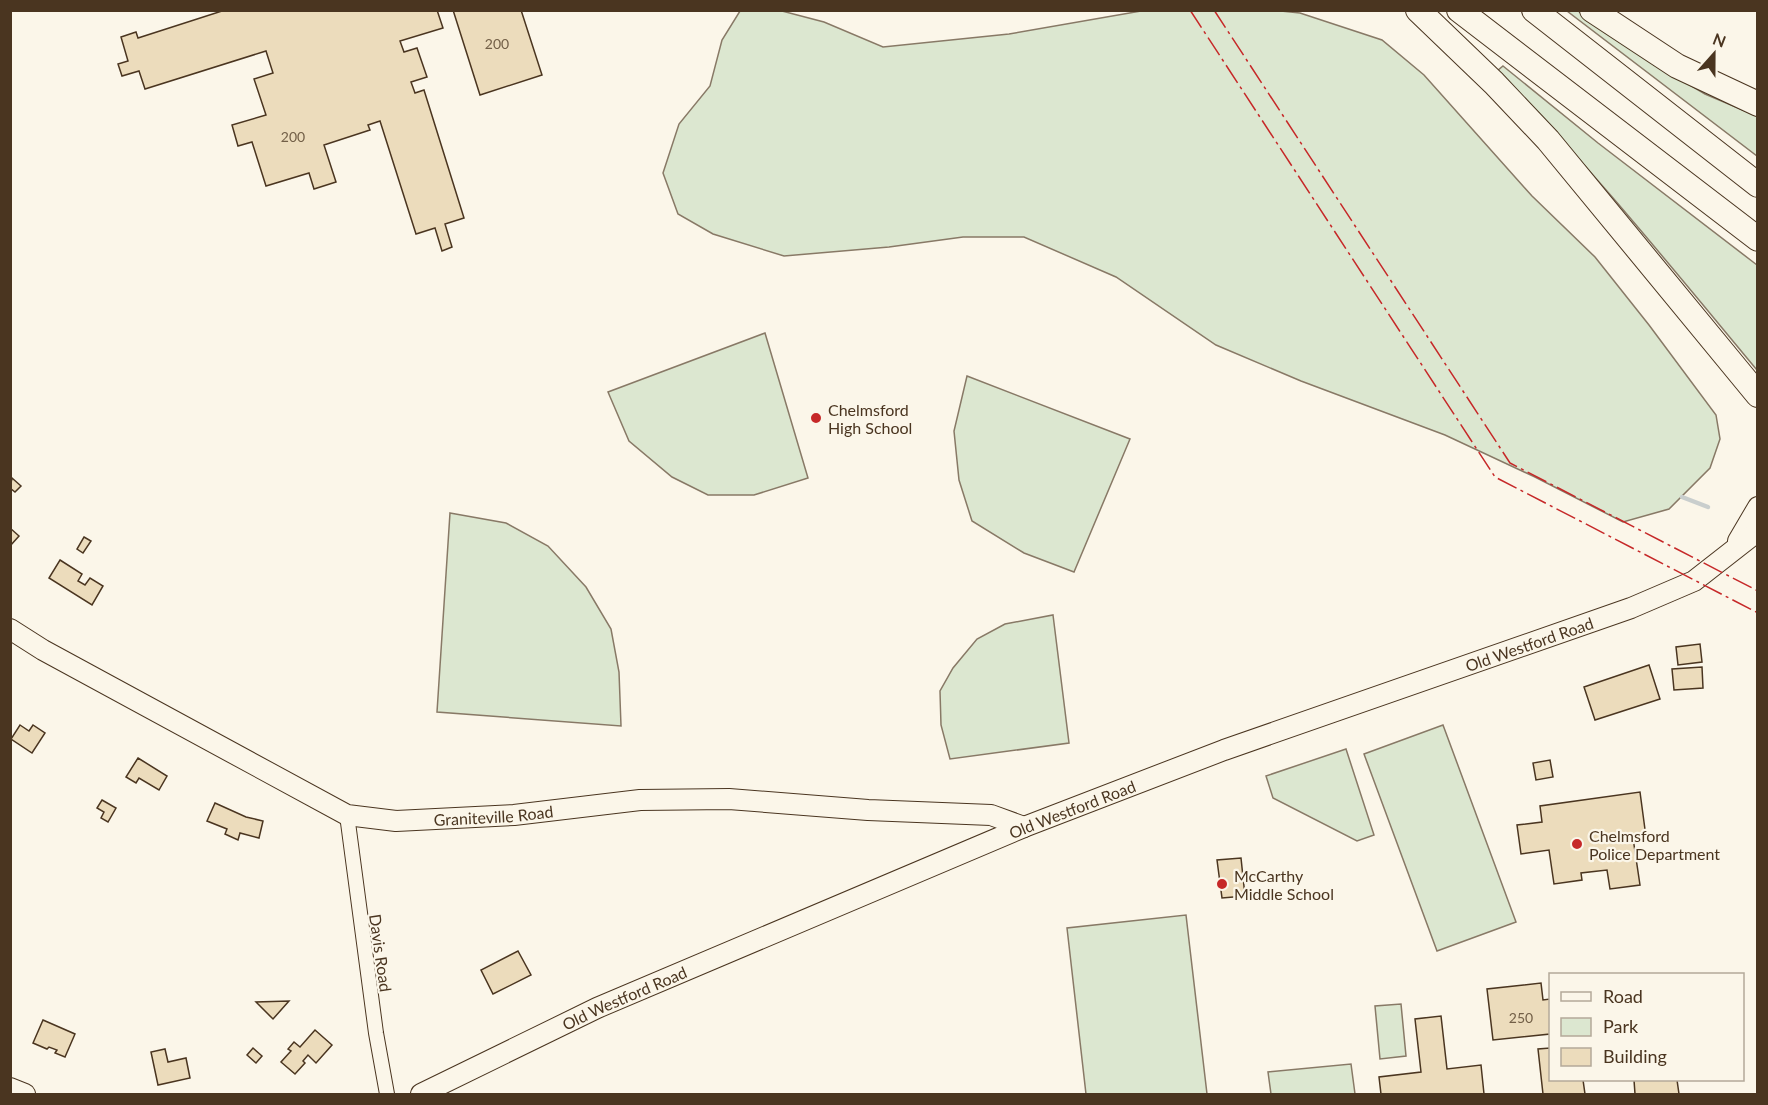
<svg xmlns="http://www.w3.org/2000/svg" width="1768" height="1105" viewBox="0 0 1768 1105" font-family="Lato,sans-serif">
  <rect width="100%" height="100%" fill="#fbf6e9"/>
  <!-- green -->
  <g fill="#dce7d0" stroke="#887966" stroke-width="1.5">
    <path d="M1271,10L1300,13L1382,40L1424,75L1532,196L1595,257L1649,325L1716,415L1720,439L1710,468L1669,509L1623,522L1535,477L1445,435L1301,381L1216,345L1116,277L1024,237H963L889,247L784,256L713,234L678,214L663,173L679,124L710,86L722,40L740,11H782L824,22L883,47L1009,34L1141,11Z"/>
    <path d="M1567,11H1578L1641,56L1705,94L1757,116V156Z"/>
    <path d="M1503,66L1598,143L1757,265V370C1673,269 1590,166 1497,71Z"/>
    <path d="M765,333L808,478L754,495H708L672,477L629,441L608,392Z"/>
    <path d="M967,376L1130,439L1074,572L1024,553L972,521L959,480L954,431Z"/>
    <path d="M450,513L506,523L548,546L586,587L611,629L619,672L621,726L437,712Z"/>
    <path d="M1053,615L1069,743L950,759L941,725L940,691L953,668L977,639L1005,624Z"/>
    <path d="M1443,725L1516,922L1437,951L1364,754Z"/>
    <path d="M1346,749L1374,835L1357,841L1273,798L1266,776Z"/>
    <path d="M1186,915L1207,1094H1086L1067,928Z"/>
    <path d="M1401,1004L1406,1056L1380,1059L1375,1006Z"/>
    <path d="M1351,1064L1355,1094H1271L1268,1072Z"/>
  </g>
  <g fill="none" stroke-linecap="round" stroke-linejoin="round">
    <!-- stream -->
    <path stroke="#c9cecd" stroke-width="4.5" d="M1682,497L1708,507"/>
  </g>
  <!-- building -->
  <g fill="#ecdcbc" stroke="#4a3520" stroke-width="1.5">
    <path d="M225,10H437L443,28L400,41L404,52L417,48L427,77L411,82L415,93L424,90L464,218L445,224L452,247L442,251L435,228L416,234L380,121L368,125L370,130L324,145L336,182L314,189L309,173L266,186L252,142L238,146L232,125L266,115L254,79L273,73L266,51L145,89L139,71L122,76L118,64L128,61L121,37L136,32L138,38Z"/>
    <path d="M453,10H521L542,75L480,95Z"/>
    <path d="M12,478L21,486L15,492L10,488Z"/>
    <path d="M10,528L19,536L10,546Z"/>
    <path d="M84,537L91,541L83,553L77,549Z"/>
    <path d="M60,560L82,574L78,581L85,585L90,578L103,586L92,605L49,578Z"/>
    <path d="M1700,644L1702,662L1678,665L1676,647Z"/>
    <path d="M1649,665L1660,699L1595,720L1584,687Z"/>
    <path d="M1702,667L1703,688L1674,690L1672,669Z"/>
    <path d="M20,725L29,731L33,725L45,733L32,753L11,739Z"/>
    <path d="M138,758L167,776L159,790L139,778L136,783L126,777Z"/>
    <path d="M1550,760L1553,777L1536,780L1533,763Z"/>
    <path d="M1640,792L1646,837L1633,838L1640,885L1610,889L1607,870L1581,873L1582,880L1554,884L1549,850L1521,854L1517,825L1542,822L1540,806Z"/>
    <path d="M102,800L116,808L108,822L101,818L104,812L97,808Z"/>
    <path d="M215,803L246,817L263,821L259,838L240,833L238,840L225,834L227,829L207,821Z"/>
    <path d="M1241,858L1245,896L1222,898L1217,860Z"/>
    <path d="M518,951L531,975L493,994L481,970Z"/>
    <path d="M1541,983L1543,1000L1550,999V1034L1493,1040L1487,989Z"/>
    <path d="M289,1001L273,1019L256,1002Z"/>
    <path d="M1441,1016L1447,1069L1481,1065L1484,1094H1381L1379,1077L1421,1072L1415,1019Z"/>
    <path d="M43,1020L75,1034L65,1057L55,1053L57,1050L49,1047L47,1049L33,1043Z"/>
    <path d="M315,1030L332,1045L316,1063L308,1055L303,1061L305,1063L295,1074L281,1062L291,1051L288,1049L294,1042L300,1047Z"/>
    <path d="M253,1048L262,1056L256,1063L247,1055Z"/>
    <path d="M1550,1048V1080H1583L1585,1094H1543L1538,1049Z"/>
    <path d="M165,1049L168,1062L186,1058L190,1078L158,1085L151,1052Z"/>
    <path d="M1634,1080H1677L1679,1094H1635Z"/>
  </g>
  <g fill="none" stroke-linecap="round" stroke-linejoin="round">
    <defs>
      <path id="street" d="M347,815L376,1033L387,1094"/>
      <g id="secondary">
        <path d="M1738,541L1758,507"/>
        <path id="s1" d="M10,629L43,650L347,815L396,821L514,815L640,800L729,799L868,810L991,815L1024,827"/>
        <path d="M10,1088L25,1094"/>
        <path id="s2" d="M421,1094L597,1008L1024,827L1224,750L1631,608L1694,581L1758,531"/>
      </g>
      <g id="highway">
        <path d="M1418,10L1494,83L1548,140L1758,395"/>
        <path d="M1459,10L1758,239"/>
        <path d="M1534,10L1758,185"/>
        <path d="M1592,10L1677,66L1758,104"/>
      </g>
    </defs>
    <!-- street casing -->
    <use href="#street" stroke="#4a3520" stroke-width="16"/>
    <!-- secondary casing -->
    <use href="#secondary" stroke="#4a3520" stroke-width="22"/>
    <!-- highway casing -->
    <use href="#highway" stroke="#4a3520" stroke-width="26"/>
    <!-- street -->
    <use href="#street" stroke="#fbf6e9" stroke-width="14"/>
    <!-- secondary -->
    <use href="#secondary" stroke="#fbf6e9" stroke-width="20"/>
    <!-- highway -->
    <use href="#highway" stroke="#fbf6e9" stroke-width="24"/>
    <!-- power -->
    <g stroke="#c62828" stroke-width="1.5" stroke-dasharray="21 4.5 3 4.5" stroke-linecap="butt">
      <path d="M1190,10L1495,477L1758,613"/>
      <path d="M1214,10L1510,463L1758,591"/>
    </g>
  </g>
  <!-- markers -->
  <g fill="#c62828" stroke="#fbf6e9" stroke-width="2">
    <circle cx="816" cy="418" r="6"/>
    <circle cx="1577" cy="844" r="6"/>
    <circle cx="1222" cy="884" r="6"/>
  </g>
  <g text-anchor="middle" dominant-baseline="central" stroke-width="4.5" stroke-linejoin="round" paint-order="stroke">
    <!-- number labels -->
    <g font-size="14" fill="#725f47">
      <text x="497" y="43">200</text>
      <text x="293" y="136">200</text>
      <text x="1521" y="1017">250</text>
    </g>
    <!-- poi labels -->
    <g font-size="16" fill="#4a3520" stroke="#fbf6e9" text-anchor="start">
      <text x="828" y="409">Chelmsford<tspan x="828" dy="18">High School</tspan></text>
      <text x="1589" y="835">Chelmsford<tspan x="1589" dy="18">Police Department</tspan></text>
      <text x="1234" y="875">McCarthy<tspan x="1234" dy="18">Middle School</tspan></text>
    </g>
    <!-- street labels -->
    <g font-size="16" fill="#4a3520" stroke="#fbf6e9">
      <text stroke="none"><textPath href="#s2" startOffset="1197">Old Westford Road</textPath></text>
      <text stroke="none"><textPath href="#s2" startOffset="711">Old Westford Road</textPath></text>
      <text stroke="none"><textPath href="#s1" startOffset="532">Graniteville Road</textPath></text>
      <text transform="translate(381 953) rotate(82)">Davis Road</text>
      <text stroke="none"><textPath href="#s2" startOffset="225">Old Westford Road</textPath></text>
    </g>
  </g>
  <!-- border -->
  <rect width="1768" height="1105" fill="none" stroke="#4a3520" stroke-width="24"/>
  <!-- legend -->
  <rect x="1549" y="973" width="195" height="108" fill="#fbf6e9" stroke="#b4a999" stroke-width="1.5"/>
  <rect x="1561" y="992" width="30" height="9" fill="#fbf6e9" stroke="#b4a999" stroke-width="1.5"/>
  <text x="1603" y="1003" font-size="18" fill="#4a3520">Road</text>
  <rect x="1561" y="1018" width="30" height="18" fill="#dce7d0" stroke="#b4a999" stroke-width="1.5"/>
  <text x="1603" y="1033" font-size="18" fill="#4a3520">Park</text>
  <rect x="1561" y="1048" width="30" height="18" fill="#ecdcbc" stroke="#b4a999" stroke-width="1.5"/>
  <text x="1603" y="1063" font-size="18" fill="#4a3520">Building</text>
  <!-- north arrow -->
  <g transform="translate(1714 54) rotate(21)" stroke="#fbf6e9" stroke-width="4.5" paint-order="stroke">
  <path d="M0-4.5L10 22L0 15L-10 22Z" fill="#4a3520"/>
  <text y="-9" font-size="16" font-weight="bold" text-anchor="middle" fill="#4a3520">N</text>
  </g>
</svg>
